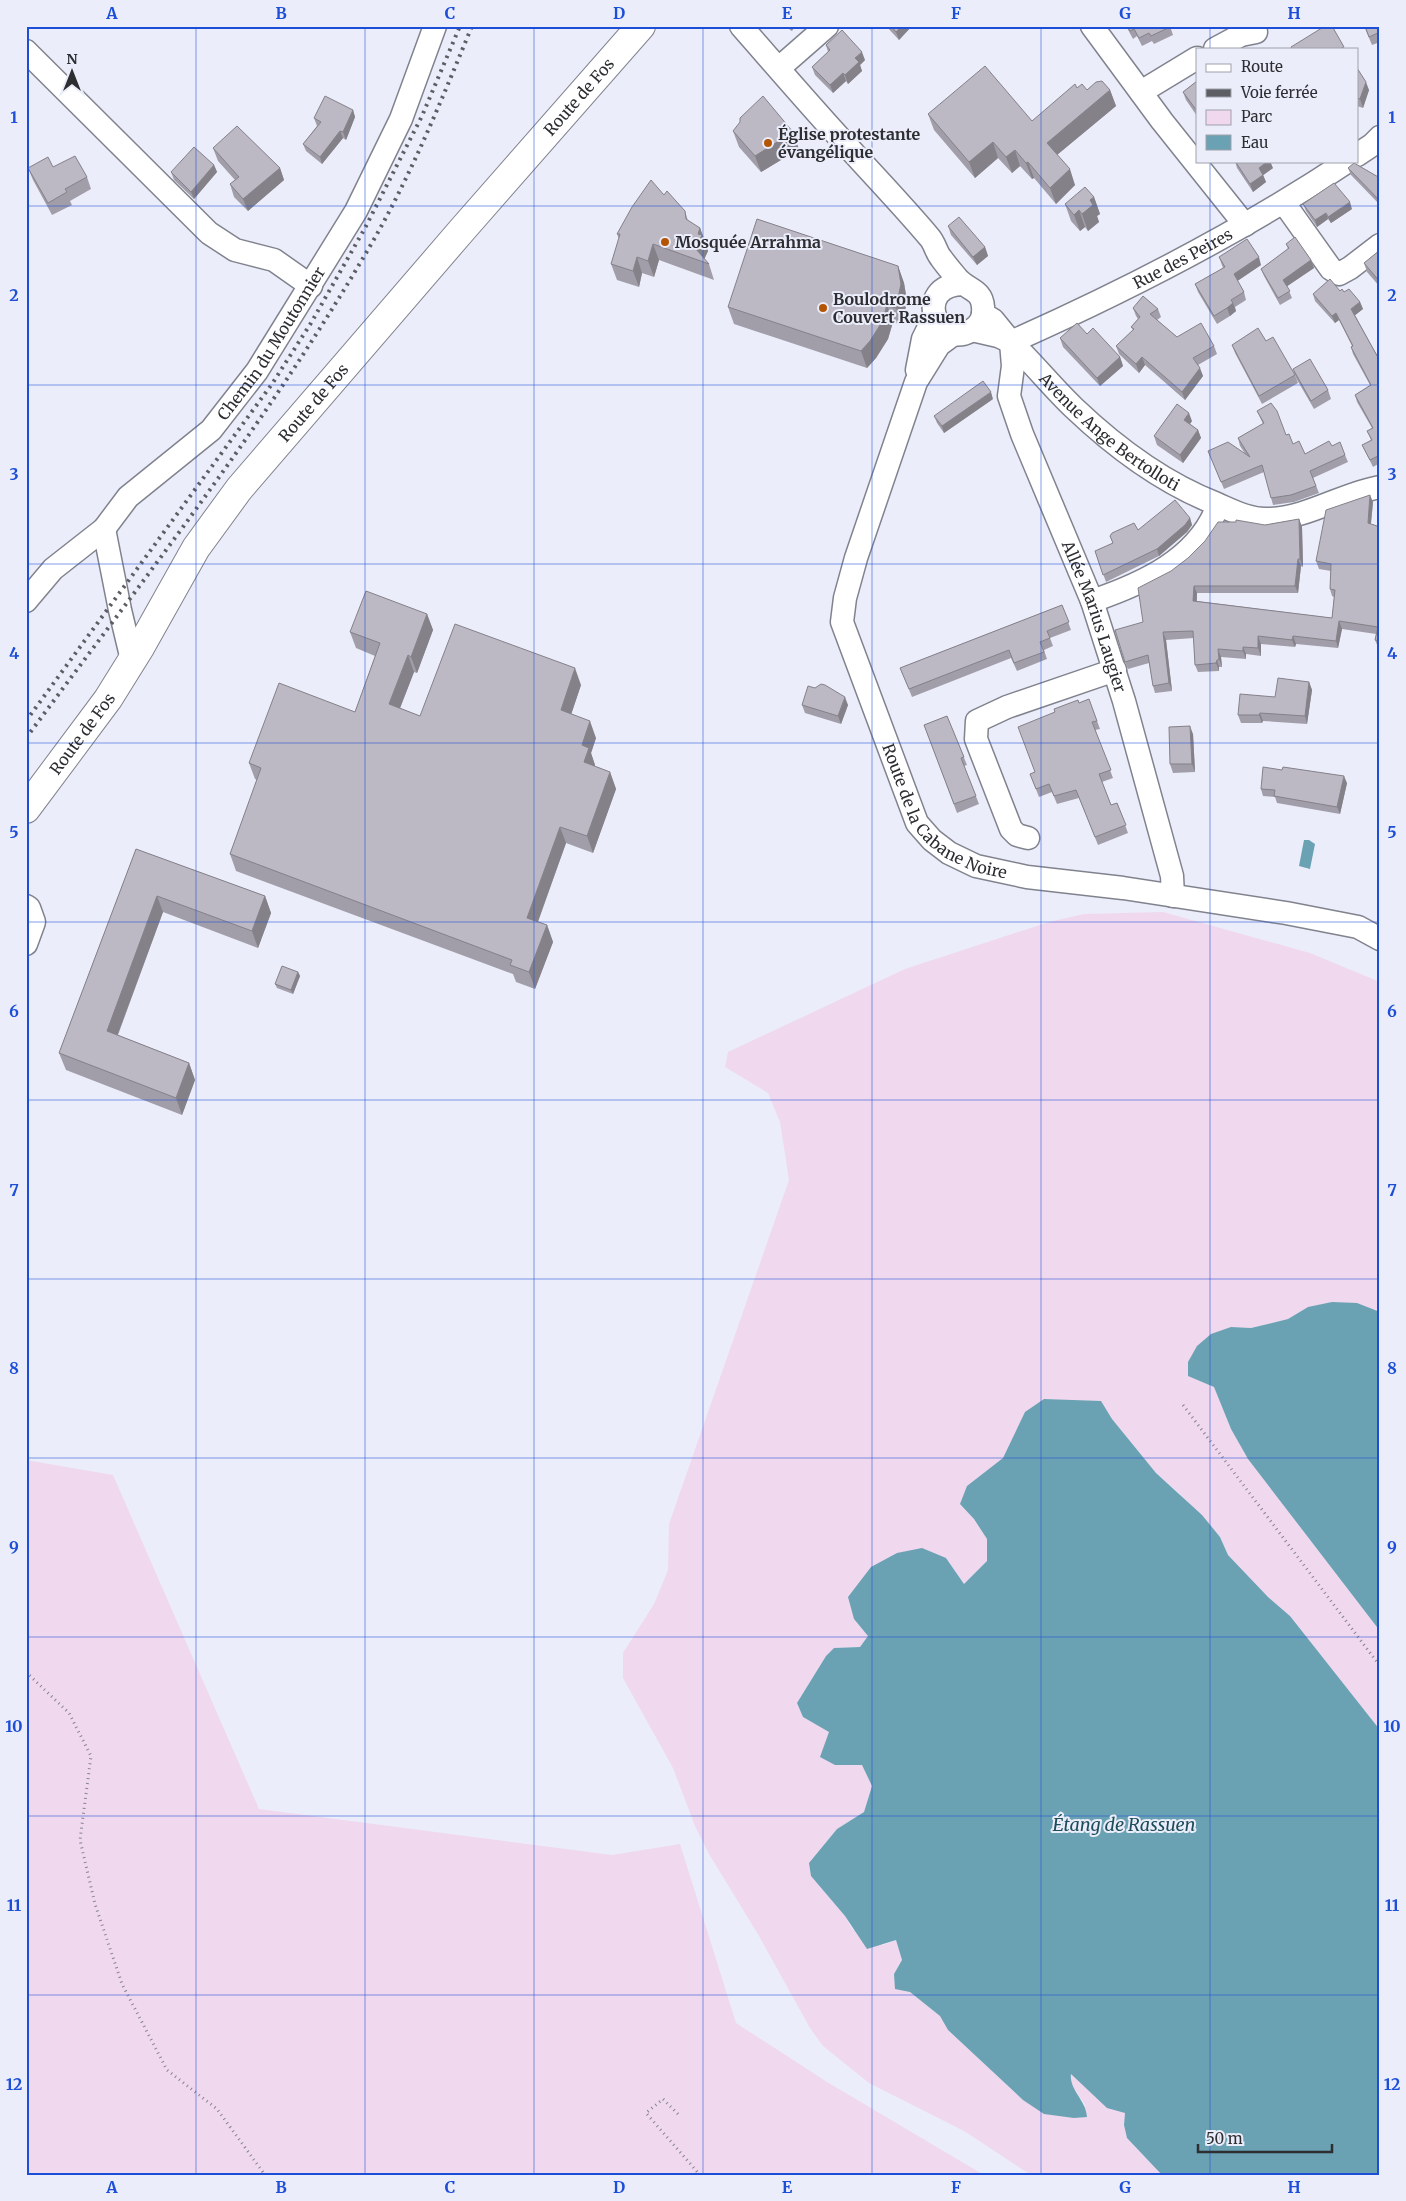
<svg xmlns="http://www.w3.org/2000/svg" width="1406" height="2201" viewBox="0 0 1406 2201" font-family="Merriweather,serif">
  <rect width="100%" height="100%" fill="#ebeefa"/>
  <!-- green -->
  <g fill="#f0d8ee">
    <path d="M1163,912L1310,953L1380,982V1312L1308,1307L1288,1319L1251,1328L1231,1327L1188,1375L1214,1387L1231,1429L1248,1459L1380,1631V1730L1290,1616L1268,1597L1228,1555L1220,1537L1180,1494L1156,1473L1112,1419L1101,1402L1044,1399L1014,1436L1003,1458L987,1472L960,1504L974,1519L987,1539V1561L964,1584L946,1558L854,1619L868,1636L860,1647L834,1648L826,1656L797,1703L803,1717L830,1732L827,1743L835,1765H862L872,1786L864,1812L837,1829L809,1863L811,1876L845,1916L852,1929L883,1945L896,1940L902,1960L894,1974L910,1992L940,2016L948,2030L1023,2100L1086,2106L1071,2084V2073L1125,2113L1124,2125L1127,2138L1162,2175H1031L964,2131L869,2083L823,2046L810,2028L759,1936L709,1854L695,1826L673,1768L623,1678V1653L654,1604L668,1570L669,1524L789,1180L780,1122L768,1093L725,1067L728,1052L905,969L1049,922L1084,914Z"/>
    <path d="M26,1460L113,1475L259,1809L612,1855L680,1844L736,2023L827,2082L984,2175H26Z"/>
  </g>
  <!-- water -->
  <g fill="#6aa2b3">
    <path d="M1304,840H1309L1315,844L1310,869L1299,866Z"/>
    <path d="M1332,1302L1357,1303L1380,1312V1631L1248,1459L1231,1429L1214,1387L1188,1376V1362L1197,1346L1211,1334L1231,1327L1251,1328L1288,1319L1308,1307Z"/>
    <path d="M1044,1399L1101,1401L1112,1419L1156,1473L1202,1515L1220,1537L1228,1555L1268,1597L1290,1616L1380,1730V2175H1162L1127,2138L1124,2125L1125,2113L1107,2108L1071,2074C1069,2090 1086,2100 1087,2117L1074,2118L1044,2114L1023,2100L948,2030L940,2016L910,1992L895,1989L894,1974L902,1960L896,1940L867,1949L845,1916L811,1876L809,1863L837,1829L864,1812L872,1786L862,1765H835L820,1757L829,1732L803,1717L797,1703L826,1656L834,1648L860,1647L868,1636L854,1619L848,1597L871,1567L897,1553L922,1548L946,1558L964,1584L987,1561V1539L974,1519L960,1504L967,1486L1003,1458L1025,1412Z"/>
  </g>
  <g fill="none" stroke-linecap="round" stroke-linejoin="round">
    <defs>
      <g id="minor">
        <path d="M741,26C777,67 812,108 849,148C876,178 904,207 930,238C935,244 936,252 941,258C946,265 952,272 957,278C967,290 982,289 983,307C984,317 981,324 972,330C936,352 912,285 963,284"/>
        <path d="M1092,26L1162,121L1245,225"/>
        <path d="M1215,49L1241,35L1256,32"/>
        <path d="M26,51L209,233L235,250L274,260L311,286"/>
        <path d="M779,68L827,26"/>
        <path d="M1141,92L1197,58"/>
        <path d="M1357,155L1372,145L1380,137"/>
        <path d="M1284,203L1331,269L1339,274L1350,268L1380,245"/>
        <path d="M972,330L998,336L1011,342L993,320L983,314"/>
        <path id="s1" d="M954,334L939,345L916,382L856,558L845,598L842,622L917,823L932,840L949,853L976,866L1027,877L1123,888L1286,913L1358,927L1380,939"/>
        <path id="s2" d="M1011,342L1013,366L1009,396L1022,434L1092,601L1124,701L1172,876L1173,896"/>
        <path id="s3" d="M1011,342C1033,363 1052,387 1074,408C1116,448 1163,483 1217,504C1233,511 1250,520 1268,519C1308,518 1341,494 1380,487"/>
        <path id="s4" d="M1011,342C1128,290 1241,232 1348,161"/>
        <path d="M917,370L923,339L934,317"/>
        <path d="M104,529L120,610L132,660"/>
        <path id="s5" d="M26,601L53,569L104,529L128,497L211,430L257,371L356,211L401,119L435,26"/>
        <path d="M1092,601C1142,584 1199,559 1218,505"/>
        <path d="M1028,838L1017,835L1011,829L976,739L977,721L1007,707L1115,670"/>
        <path d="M26,906L29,908L34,922L26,944"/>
      </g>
      <g id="major">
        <path id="s6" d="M26,809L108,699L141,646L196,548L239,489L462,230L641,26"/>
      </g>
    </defs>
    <!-- minor casing -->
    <use href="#minor" stroke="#80838e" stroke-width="25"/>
    <!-- major casing -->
    <use href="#major" stroke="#80838e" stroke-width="30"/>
    <!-- path -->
    <g stroke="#84868e" stroke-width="3" stroke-dasharray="1 4" stroke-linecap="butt">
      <path d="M1183,1405L1380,1666"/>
      <path d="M26,1672L69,1713L91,1756L80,1840L95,1904L122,1984L167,2070L217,2109L265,2175"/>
      <path d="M678,2114L663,2099L646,2113L700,2175"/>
    </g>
    <!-- minor -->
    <use href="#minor" stroke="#fff" stroke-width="22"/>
    <!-- major -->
    <use href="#major" stroke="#fff" stroke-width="28"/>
    <!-- rail -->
    <g stroke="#5c5e64" stroke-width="4" stroke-dasharray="2.5 5" stroke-linecap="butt">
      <path d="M26,721L272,384L311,323L365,228L422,116L460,26"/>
      <path d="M26,738C146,576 272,416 373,241C412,173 442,99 472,26"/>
    </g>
  </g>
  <!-- wall -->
  <g fill="#a29ea9">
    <path d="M784,26H794L792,31Z"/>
    <path d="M886,26H912L899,40Z"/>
    <path d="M1126,26H1170L1173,35L1154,44L1152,41L1142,46L1137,36L1133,39Z"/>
    <path d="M1364,26H1380V42L1372,45Z"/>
    <path d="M826,45L865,60L860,65L862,71L848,84L846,81L833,93L815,75L812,67L828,52Z"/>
    <path d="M1357,68L1369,90L1363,108L1357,106Z"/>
    <path d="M1197,81V116L1186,100L1183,92Z"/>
    <path d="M1077,88L1087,90H1110L1116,106L1057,155L1075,185L1056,204L1034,178L1032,179L1020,166L1012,173L998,158L975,178L934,130L928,114L1032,121Z"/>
    <path d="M353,110L355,117L346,140L343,138L322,164L306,151L303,144L317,126L314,118Z"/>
    <path d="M733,131L799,149L761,172L739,147Z"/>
    <path d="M213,148L280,168L284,180L248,211L234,197L230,184L235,180L218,161Z"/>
    <path d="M1235,161L1273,168L1263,175L1266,182L1253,192L1237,168Z"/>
    <path d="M214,165L217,172L194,199L174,180L171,172Z"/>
    <path d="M53,167L87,177L91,189L70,201L72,205L52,215L33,180L28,168Z"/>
    <path d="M1348,168L1380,178V205L1351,175Z"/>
    <path d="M664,195L685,211L688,221L700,228L706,244V245L708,251L704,259L709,264L714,280L659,260L654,277L642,273L639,287L617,280L611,264L619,239L617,234Z"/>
    <path d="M1094,197L1100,214L1097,216L1099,222L1088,231L1085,227L1080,231L1071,221L1065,204Z"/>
    <path d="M1303,204L1352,209L1331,223L1328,219L1317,227L1306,211Z"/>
    <path d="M948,226L985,247L988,256L977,265L951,235Z"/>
    <path d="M1286,244L1311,260L1314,268L1287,286L1292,298L1280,305L1264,276L1261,269L1288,249Z"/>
    <path d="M1380,250V287L1367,272L1364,263Z"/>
    <path d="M1219,257L1261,265L1237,281L1244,292L1246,300L1235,307L1236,311L1230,316L1217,324L1198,292L1195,284L1223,268Z"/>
    <path d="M898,266L904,283L907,301L902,325L893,322L888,339L876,358L867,368L734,324L728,307Z"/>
    <path d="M1340,291L1344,292L1360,302L1363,309L1355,315L1380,361V463L1373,467L1362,445L1371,440L1367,431L1372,428L1357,402L1355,395L1370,385L1353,354L1351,347L1352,346L1339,320L1335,323L1315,301L1313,294Z"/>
    <path d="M1133,308L1158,309L1161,317L1157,320L1177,337L1214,346L1217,354L1198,365L1203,376L1185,400L1145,365L1139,373L1119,354L1116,346L1133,330L1131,327L1138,319L1136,316Z"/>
    <path d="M1087,334L1120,357L1123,366L1100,386L1063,347L1060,338Z"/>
    <path d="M1266,341L1295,375L1298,383L1262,404L1235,353L1232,345Z"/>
    <path d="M1293,369L1328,390L1331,399L1314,409L1296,378Z"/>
    <path d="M993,399L944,433L937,423L934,416Z"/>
    <path d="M1257,411L1286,435L1293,444L1305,454L1332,446L1345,455L1348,462L1313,478L1319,493L1294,502L1273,505L1264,472L1224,489L1208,451L1246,455L1240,446L1238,438L1263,424Z"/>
    <path d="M1192,421L1190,424L1198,430L1201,438L1183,463L1157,445L1154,436Z"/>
    <path d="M1373,502L1371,524L1380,527V648L1378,647L1375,640L1376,634L1342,629L1338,648L1296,644L1295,647L1261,644V656L1246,654V659L1221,657L1222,667H1219V671L1198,672L1195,665L1194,638L1166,640L1172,691L1155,693L1153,686L1149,663L1128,669L1125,662L1143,622L1265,525L1299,519L1302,527L1303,567L1301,566L1298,593H1197V601L1332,618L1334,597L1332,596L1330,589L1331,571L1319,569L1316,561Z"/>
    <path d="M1190,518L1192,525L1187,532L1159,556L1106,582L1095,551L1113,543L1110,536Z"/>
    <path d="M1062,605L1071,630L1050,638L1053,646L1044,650L1047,659L1017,671L1011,658L912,697L900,668Z"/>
    <path d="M427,614L433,630L417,673L414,672L400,708L420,716L581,685L571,714L596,738L591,753L595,765L594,766L610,772L616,789L593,853L566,843L538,922L547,925L553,942L535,989L516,982L513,974L236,871L230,854L257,780L255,779L249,763L355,712L375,656L356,648L350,632Z"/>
    <path d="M1309,682L1312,690L1307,724L1263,721L1262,723H1241L1238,715Z"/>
    <path d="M815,688L848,705L841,724L805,713L802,705Z"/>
    <path d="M1089,699L1100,729L1095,730L1113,778L1102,782L1111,805L1117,803L1128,833L1098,845L1079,798L1057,804L1052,792L1039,797L1030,774L1035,772L1079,703Z"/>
    <path d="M947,716L967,765L964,766L979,804L957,813L924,725Z"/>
    <path d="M1193,734L1195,772L1173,773L1170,764Z"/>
    <path d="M1347,783L1340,814L1277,803L1275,797L1263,796L1261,789Z"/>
    <path d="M136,849L265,896L271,913L258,948L163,912L118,1035L189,1063L195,1080L182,1115L66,1070L59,1053Z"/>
    <path d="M298,972L300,976L293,994L277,988L275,984Z"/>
  </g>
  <!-- shaded-wall -->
  <g fill="#848189">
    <path d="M790,26H794L792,31Z"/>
    <path d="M902,26H912L899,40L896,32Z"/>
    <path d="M862,52L865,60L860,65L862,71L848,84L845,75L855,58Z"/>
    <path d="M843,73L846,81L833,93L830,85Z"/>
    <path d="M1366,82L1369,90L1363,108L1360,99Z"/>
    <path d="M1110,90L1116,106L1052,159L1047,143Z"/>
    <path d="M353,110L355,117L346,140L343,132Z"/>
    <path d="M340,131L343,138L322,164L320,157Z"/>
    <path d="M793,132L799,149L761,172L755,156Z"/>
    <path d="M993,142L998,158L975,178L969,162Z"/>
    <path d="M1015,150L1020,166L1012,173L1006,157Z"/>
    <path d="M1268,161H1270L1273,168L1262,176L1259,168Z"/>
    <path d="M1028,162L1034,178L1032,179L1026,163Z"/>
    <path d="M214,165L217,172L194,199L191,192Z"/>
    <path d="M280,168L284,180L248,211L243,199Z"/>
    <path d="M1070,169L1075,185L1056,204L1050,188Z"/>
    <path d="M1263,175L1266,182L1253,192L1250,184Z"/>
    <path d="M1094,197L1100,214L1097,216L1099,222L1088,231L1082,214L1090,200Z"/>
    <path d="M1350,202L1352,209L1331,223L1328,217Z"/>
    <path d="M1079,210L1085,227L1080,231L1074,215Z"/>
    <path d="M1326,213L1328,219L1317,227L1315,220Z"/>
    <path d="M700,228L706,244V245L708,251L703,262L696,249L698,234Z"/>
    <path d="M653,244L659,260L654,277L648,261Z"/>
    <path d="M985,247L988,256L977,265L973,257Z"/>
    <path d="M637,257L642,273L639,287L633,271Z"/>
    <path d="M1259,257L1261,265L1236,282L1234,274Z"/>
    <path d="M1311,260L1314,268L1286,287L1283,280Z"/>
    <path d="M898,266L904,283L907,301L902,325L896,308Z"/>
    <path d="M1360,302L1363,309L1354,316L1351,309Z"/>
    <path d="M1233,303L1236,311L1230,316L1227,308Z"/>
    <path d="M887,305L893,322L888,339L876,358L867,368L861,351Z"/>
    <path d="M1336,313L1339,320L1335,323L1332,316Z"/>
    <path d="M1120,357L1123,366L1100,386L1097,378Z"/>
    <path d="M1142,357L1145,365L1139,373L1136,364Z"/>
    <path d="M1200,368L1203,376L1185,400L1182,392Z"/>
    <path d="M991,392L993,399L944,433L942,426Z"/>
    <path d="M1189,413L1192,421L1187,428L1184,420Z"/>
    <path d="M1198,430L1201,438L1183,463L1180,455Z"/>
    <path d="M1370,495L1373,502L1370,531L1368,523Z"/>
    <path d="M1190,518L1192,525L1187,532L1159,556L1157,549Z"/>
    <path d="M1299,519L1302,527L1303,567L1300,559Z"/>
    <path d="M1298,559L1301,566L1298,593L1295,586Z"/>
    <path d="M1194,586L1197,593L1196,608L1193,601Z"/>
    <path d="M427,614L433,630L417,673L411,657Z"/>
    <path d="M1339,621L1342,629L1338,648L1336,641Z"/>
    <path d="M1163,632L1166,640L1172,691L1169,683Z"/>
    <path d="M1258,636L1261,644V656L1258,648Z"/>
    <path d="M1293,636L1296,644L1295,647L1292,640Z"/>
    <path d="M1243,647L1246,654V659L1243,651Z"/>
    <path d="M1218,649L1221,657L1222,667L1219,659Z"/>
    <path d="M408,655L414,672L395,721L389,704Z"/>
    <path d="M1217,660L1219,667V671L1216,663Z"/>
    <path d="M575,668L581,685L567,727L561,710Z"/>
    <path d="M1309,682L1312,690L1307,724L1305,716Z"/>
    <path d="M845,697L848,705L841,724L838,716Z"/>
    <path d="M1260,713L1263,721L1262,723L1259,715Z"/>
    <path d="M590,721L596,738L591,753L595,765L590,779L584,762L582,745Z"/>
    <path d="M1190,726L1193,734L1195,772L1192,764Z"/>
    <path d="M610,772L616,789L593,853L587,836Z"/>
    <path d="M1344,776L1347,783L1340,814L1337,807Z"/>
    <path d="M560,827L566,843L533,935L527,918Z"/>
    <path d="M157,896L163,912L113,1047L107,1031Z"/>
    <path d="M265,896L271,913L258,948L252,931Z"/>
    <path d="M547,925L553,942L535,989L529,972Z"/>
    <path d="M298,972L300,976L293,994L291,990Z"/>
    <path d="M189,1063L195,1080L182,1115L176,1098Z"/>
  </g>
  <!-- building -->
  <g fill="#bcb8c4" stroke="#848189">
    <path d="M891,26H902L896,32Z"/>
    <path d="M1127,26H1170V27L1151,36L1149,33L1139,38L1134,29L1130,31Z"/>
    <path d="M1325,26H1332L1344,47L1340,49H1292L1291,47Z"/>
    <path d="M1365,26H1380V32L1369,37Z"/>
    <path d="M842,30L862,52L855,58L859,62L845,75L843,73L830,85L812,67L830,50L826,45Z"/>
    <path d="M985,66L1032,121L1075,84L1077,88L1082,84L1087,90L1096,82L1102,81L1110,90L1047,143L1070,169L1050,188L1028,162L1026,163L1015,150L1006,157L993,142L969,162L928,114Z"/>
    <path d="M1357,68L1366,82L1360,99L1357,98Z"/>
    <path d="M1197,81V111L1183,92Z"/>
    <path d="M325,96L353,110L343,132L340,131L320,157L303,144L321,122L314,118Z"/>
    <path d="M763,96L793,132L755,156L733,131L740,122V118Z"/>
    <path d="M237,126L280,168L243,199L230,184L239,177L213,148Z"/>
    <path d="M194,147L214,165L191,192L171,172Z"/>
    <path d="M75,156L87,177L65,189L67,192L48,203L28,168L48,157L53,167Z"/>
    <path d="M1235,161H1268L1259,168L1263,175L1250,184Z"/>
    <path d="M1354,163L1380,178V201L1348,168Z"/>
    <path d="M651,180L664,195L667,191L685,211L686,219L700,228L698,234L702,235L696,249L709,264L653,244L648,261L637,257L633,271L611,264L620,234H617L632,207Z"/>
    <path d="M1334,183L1350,202L1328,217L1326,213L1315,220L1303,204Z"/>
    <path d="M1085,187L1094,197L1090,200L1093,205L1082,214L1079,210L1074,215L1065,204Z"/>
    <path d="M959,217L985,247L973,257L948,226Z"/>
    <path d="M757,219L898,266L901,284L896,308L887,305L882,322L870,341L861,351L728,307Z"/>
    <path d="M1295,237L1311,260L1283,280L1290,291L1278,298L1261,269L1289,248L1286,244Z"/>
    <path d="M1247,239L1259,257L1234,274L1244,292L1231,300L1233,303L1227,308L1214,316L1195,284L1225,267L1219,257Z"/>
    <path d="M1380,250V282L1364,263Z"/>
    <path d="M1330,279L1340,291L1342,289L1344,292L1349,289L1360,302L1351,309L1380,361V455L1370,460L1362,445L1372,440L1367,431L1373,428L1355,395L1371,385L1351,347L1353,346L1336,313L1332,316L1313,294Z"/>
    <path d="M1143,296L1158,309L1150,314L1177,337L1201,323L1214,346L1193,358L1200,368L1182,392L1142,357L1136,364L1116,346L1134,329L1131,327L1140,317L1133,308Z"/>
    <path d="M1077,323L1087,334L1093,328L1120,357L1097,378L1060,338Z"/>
    <path d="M1258,328L1266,341L1273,337L1295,375L1259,396L1232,345Z"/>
    <path d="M1310,359L1328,390L1311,401L1293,369Z"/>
    <path d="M983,381L991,392L942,426L934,416Z"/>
    <path d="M1271,403L1277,411L1286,435L1289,434L1293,444L1299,441L1305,454L1329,441L1332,446L1340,442L1345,455L1310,471L1316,486L1291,495L1271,498L1262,465L1221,482L1208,451L1228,442L1250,457L1238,438L1264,423L1257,411Z"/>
    <path d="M1177,404L1189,413L1184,420L1198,430L1180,455L1154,436Z"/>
    <path d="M1370,495L1368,523L1380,527V579L1378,585H1380V641L1375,640L1378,627L1339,621L1336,641L1293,636L1292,640L1258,636V648L1243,647V651L1218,649L1219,659L1217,660L1216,663L1195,665L1193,631L1163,632L1169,683L1153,686L1148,655L1125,662L1115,630L1143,622L1138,588L1171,571L1188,558L1205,541L1218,522H1236V520L1265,525L1299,519L1300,559H1298L1295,586H1194L1193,601L1332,618L1335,590L1330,589L1331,564L1316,561L1326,510Z"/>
    <path d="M1175,500L1190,518L1185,525L1157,549L1103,575L1095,551L1113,543L1110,536L1112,533L1134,523L1138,530Z"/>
    <path d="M366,591L427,614L411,657L408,655L389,704L420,716L455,624L575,668L561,710L590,721L582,745L589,748L584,762L610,772L587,836L560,827L527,918L547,925L529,972L510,965L512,960L230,854L261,768L249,763L279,683L355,712L380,643L350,632Z"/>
    <path d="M1062,605L1069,622L1047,631L1050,638L1040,642L1044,652L1014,663L1009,650L909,689L900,668Z"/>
    <path d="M1278,678L1309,682L1305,716L1260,713L1259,715H1238L1240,694L1275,697Z"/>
    <path d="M821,684L825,685L845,697L838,716L802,705L808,686L815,688Z"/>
    <path d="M1089,699L1097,721L1092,722L1111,770L1099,774L1111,805L1117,803L1126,825L1095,837L1076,790L1054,796L1049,784L1036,789L1030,774L1035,772L1018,727L1055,712L1054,709L1078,700L1079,703Z"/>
    <path d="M947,716L964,757L961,758L976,796L954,804L924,725Z"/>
    <path d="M1190,726L1192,764H1170L1169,727Z"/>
    <path d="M1263,767L1282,770L1283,767L1344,776L1337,807L1274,796L1275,790L1261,789Z"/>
    <path d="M136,849L265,896L252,931L157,896L107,1031L189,1063L176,1098L59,1053Z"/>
    <path d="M282,966L298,972L291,990L275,984Z"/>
  </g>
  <!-- grid -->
  <path fill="none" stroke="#1d4ed8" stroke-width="1" stroke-opacity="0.55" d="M196,26V2175M365,26V2175M534,26V2175M703,26V2175M872,26V2175M1041,26V2175M1210,26V49M1210,161V2175M26,206H1380M26,385H1380M26,564H1380M26,743H1380M26,922H1380M26,1100H1380M26,1279H1380M26,1458H1380M26,1637H1380M26,1816H1380M26,1995H1380"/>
  <!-- markers -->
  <g fill="#b45506" stroke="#ebeefa" stroke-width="2">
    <circle cx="768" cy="143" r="5"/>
    <circle cx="665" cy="242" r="5"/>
    <circle cx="823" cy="308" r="5"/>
  </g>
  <g text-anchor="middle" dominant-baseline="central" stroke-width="4" stroke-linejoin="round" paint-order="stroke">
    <!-- street labels -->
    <g font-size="16" fill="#2d2e32" stroke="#ebeefa">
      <text stroke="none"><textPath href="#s6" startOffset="904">Route de Fos</textPath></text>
      <text stroke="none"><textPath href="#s4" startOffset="191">Rue des Peires</textPath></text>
      <text stroke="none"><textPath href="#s5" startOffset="359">Chemin du Moutonnier</textPath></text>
      <text stroke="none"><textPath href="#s6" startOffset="499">Route de Fos</textPath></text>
      <text stroke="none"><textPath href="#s3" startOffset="134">Avenue Ange Bertolloti</textPath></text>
      <text stroke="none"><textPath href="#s2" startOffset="291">Allée Marius Laugier</textPath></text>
      <text stroke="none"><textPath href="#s6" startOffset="94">Route de Fos</textPath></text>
      <text stroke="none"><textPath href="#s1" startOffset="539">Route de la Cabane Noire</textPath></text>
    </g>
    <!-- poi labels -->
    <g font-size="16" font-weight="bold" fill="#2d2e32" stroke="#ebeefa" text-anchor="start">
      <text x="778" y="134">Église protestante<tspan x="778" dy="18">évangélique</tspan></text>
      <text x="675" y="242">Mosquée Arrahma</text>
      <text x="833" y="299">Boulodrome<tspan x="833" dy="18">Couvert Rassuen</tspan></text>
    </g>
    <!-- water labels -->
    <g font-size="18" font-style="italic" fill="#1d4d5a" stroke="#ebeefa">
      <text x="1124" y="1824">Étang de Rassuen</text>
    </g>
  </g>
  <!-- border -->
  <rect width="1406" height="2201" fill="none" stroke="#ebeefa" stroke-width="55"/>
  <!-- legend -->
  <rect x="1196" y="48" width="162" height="115" fill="#ebeefa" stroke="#9fa1aa"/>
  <rect x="1206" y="64" width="25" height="8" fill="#ffffff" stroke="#9fa1aa"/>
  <text x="1241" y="72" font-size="15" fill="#2d2e32">Route</text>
  <rect x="1206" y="89" width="25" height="8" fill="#5c5e64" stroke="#9fa1aa"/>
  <text x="1241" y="98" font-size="15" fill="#2d2e32">Voie ferrée</text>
  <rect x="1206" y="110" width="25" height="15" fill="#f0d8ee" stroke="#9fa1aa"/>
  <text x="1241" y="122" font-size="15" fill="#2d2e32">Parc</text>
  <rect x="1206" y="135" width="25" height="15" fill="#6aa2b3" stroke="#9fa1aa"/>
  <text x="1241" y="148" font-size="15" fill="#2d2e32">Eau</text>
  <!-- north arrow -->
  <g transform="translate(72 72)" stroke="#ebeefa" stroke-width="4" paint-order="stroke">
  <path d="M0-4L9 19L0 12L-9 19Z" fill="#2d2e32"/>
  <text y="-8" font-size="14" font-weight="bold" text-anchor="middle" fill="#2d2e32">N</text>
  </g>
  <!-- scale -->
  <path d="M1198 2144v8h134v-8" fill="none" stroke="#2d2e32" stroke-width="2.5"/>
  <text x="1206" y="2144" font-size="15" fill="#2d2e32" stroke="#ebeefa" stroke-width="4" paint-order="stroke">50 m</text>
  <rect x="28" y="28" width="1350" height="2146" fill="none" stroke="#1d4ed8" stroke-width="2"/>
  <g font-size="16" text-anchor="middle" font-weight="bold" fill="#1d4ed8">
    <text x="112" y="19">A</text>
    <text x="281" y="19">B</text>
    <text x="450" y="19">C</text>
    <text x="619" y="19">D</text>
    <text x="787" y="19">E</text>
    <text x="956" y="19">F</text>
    <text x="1125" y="19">G</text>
    <text x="1294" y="19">H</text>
    <text x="14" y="123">1</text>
    <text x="1392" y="123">1</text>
    <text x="14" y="301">2</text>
    <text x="1392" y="301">2</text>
    <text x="14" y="480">3</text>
    <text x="1392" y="480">3</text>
    <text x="14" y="659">4</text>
    <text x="1392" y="659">4</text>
    <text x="14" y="838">5</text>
    <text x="1392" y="838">5</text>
    <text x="14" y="1017">6</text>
    <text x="1392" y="1017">6</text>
    <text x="14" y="1196">7</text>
    <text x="1392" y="1196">7</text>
    <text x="14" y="1374">8</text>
    <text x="1392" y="1374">8</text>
    <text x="14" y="1553">9</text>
    <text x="1392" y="1553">9</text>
    <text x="14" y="1732">10</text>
    <text x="1392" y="1732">10</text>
    <text x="14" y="1911">11</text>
    <text x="1392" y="1911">11</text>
    <text x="14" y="2090">12</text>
    <text x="1392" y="2090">12</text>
    <text x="112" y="2193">A</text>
    <text x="281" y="2193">B</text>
    <text x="450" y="2193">C</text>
    <text x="619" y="2193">D</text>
    <text x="787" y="2193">E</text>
    <text x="956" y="2193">F</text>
    <text x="1125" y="2193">G</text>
    <text x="1294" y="2193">H</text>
  </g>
</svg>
